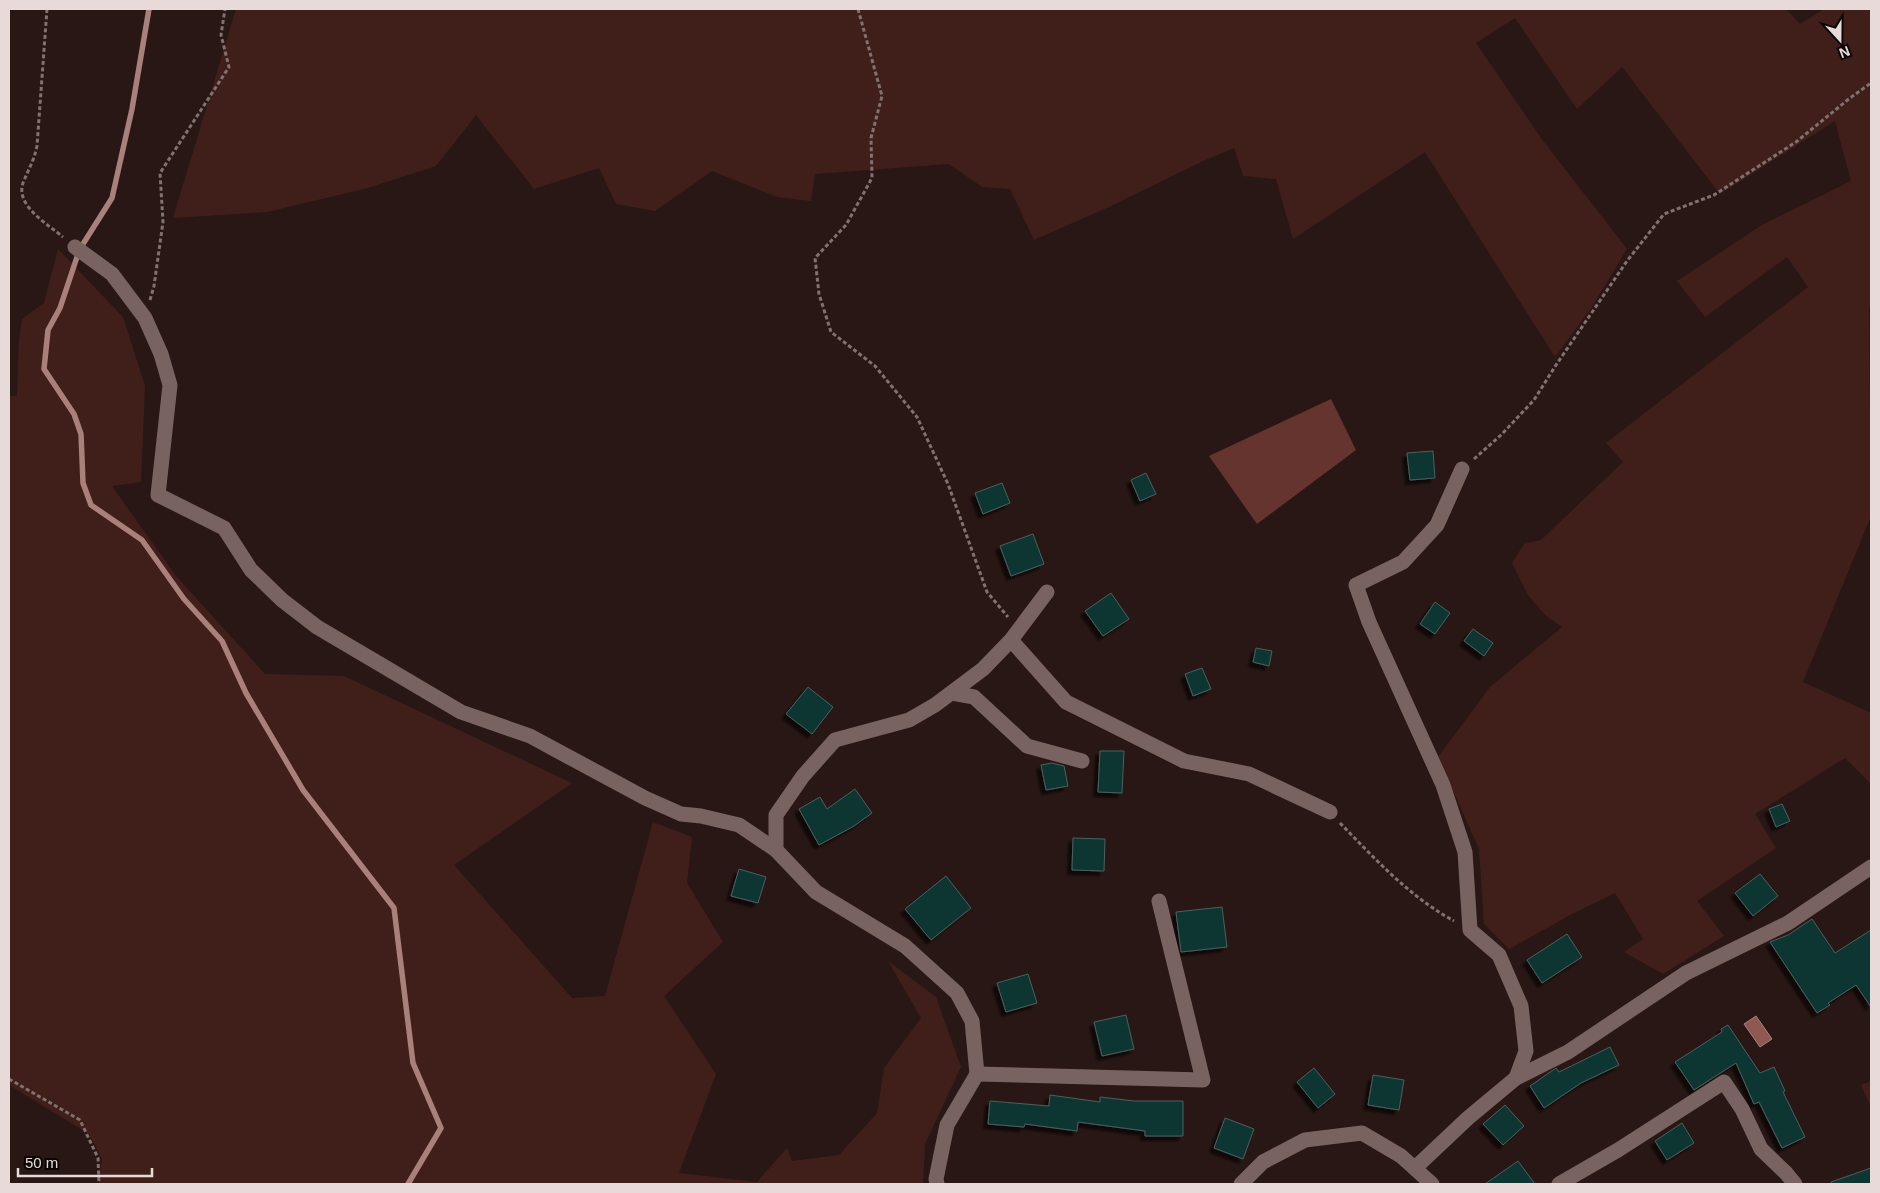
<svg xmlns="http://www.w3.org/2000/svg" width="1880" height="1193" viewBox="0 0 1880 1193" font-family="Arial,sans-serif">
  <defs>
    <filter id="shadow"><feDropShadow dx="-4.5" dy="4.5" stdDeviation="1" flood-color="#0009"/></filter>
  </defs>
  <rect width="100%" height="100%" fill="#291715"/>
  <!-- green -->
  <g fill="#401f1b">
    <path d="M236,9H1786L1800,24L1824,9H1871V307H1869L1871,516L1803,682L1871,713V784L1845,758L1755,814L1776,848L1697,901L1724,936L1663,974L1624,952L1643,939L1615,893L1572,914L1509,949L1484,924L1479,849L1438,757L1490,687L1562,627L1545,615L1528,595L1512,563L1524,544L1541,540L1623,462L1606,443L1808,287L1787,257L1705,317L1677,281L1762,225L1851,181L1835,121L1720,194L1622,67L1577,109L1515,18L1476,43L1541,138L1627,249L1592,307L1555,357L1425,152L1293,239L1276,179L1243,176L1234,148L1201,162L1111,206L1034,240L1010,189L982,187L949,164L815,174L811,201L777,197L712,171L655,211L616,204L599,168L534,189L476,115L436,166L368,188L267,212L173,218Z"/>
    <path d="M58,249L123,317L145,386L141,482L112,486L176,576L265,674L344,676L572,783L454,865L572,998L605,996L653,822L692,837L687,883L723,942L664,996L716,1074L679,1173L757,1182L787,1148L792,1161L839,1155L877,1113L884,1068L921,1018L888,961L936,997L961,1067L925,1144L923,1184H98L102,1159L89,1134L9,1085V396H17L19,340L22,319L44,303Z"/>
    <path d="M1871,1081V1107L1861,1085Z"/>
  </g>
  <!-- forest -->
  <path fill="#66342e" d="M1331,399L1356,450L1257,524L1209,456Z"/>
  <!-- water -->
  <path fill="#8f5952" stroke="#a9807a" d="M1756,1016L1772,1039L1760,1047L1744,1024Z"/>
  <g fill="none" stroke-linecap="round" stroke-linejoin="round">
    <!-- stream -->
    <g stroke="#a9807a" stroke-width="5.5">
      <path d="M83,244L112,198L132,109L149,9"/>
      <path d="M77,257L60,308L48,330L44,369L74,414L81,434L83,483L91,505L142,540L184,599L222,641L246,693L303,790L394,908L413,1063L441,1128L408,1184"/>
    </g>
  </g>
  <!-- building -->
  <g fill="#0e3532" stroke="#4a615e" filter="url(#shadow)">
    <path d="M1433,451L1435,478L1410,480L1407,453Z"/>
    <path d="M1146,473L1156,494L1140,501L1131,480Z"/>
    <path d="M1002,483L1010,503L983,514L975,493Z"/>
    <path d="M1033,534L1044,564L1011,576L1000,546Z"/>
    <path d="M1111,593L1129,619L1103,636L1085,611Z"/>
    <path d="M1435,602L1450,613L1435,634L1420,624Z"/>
    <path d="M1473,629L1493,643L1484,656L1464,641Z"/>
    <path d="M1256,648L1272,651L1269,666L1253,662Z"/>
    <path d="M1202,668L1211,689L1193,696L1185,674Z"/>
    <path d="M808,687L833,707L812,734L786,714Z"/>
    <path d="M1100,751H1124L1122,793L1098,792Z"/>
    <path d="M1052,763L1064,766L1068,786L1046,790L1041,765Z"/>
    <path d="M855,789L872,813L854,826L819,845L799,809L820,797L827,809Z"/>
    <path d="M1782,804L1790,821L1776,827L1769,809Z"/>
    <path d="M1073,838L1105,839L1104,871L1072,870Z"/>
    <path d="M739,869L766,877L758,903L731,896Z"/>
    <path d="M1760,874L1778,896L1753,916L1735,893Z"/>
    <path d="M946,876L971,908L931,940L905,909Z"/>
    <path d="M1222,907L1227,947L1181,952L1176,912Z"/>
    <path d="M1812,919L1835,953L1871,930V1007L1856,985L1828,1003L1830,1005L1817,1013L1770,942L1788,935Z"/>
    <path d="M1567,934L1582,957L1542,983L1527,960Z"/>
    <path d="M1028,974L1037,1003L1006,1012L997,983Z"/>
    <path d="M1126,1015L1134,1049L1102,1056L1094,1022Z"/>
    <path d="M1728,1025L1760,1073L1774,1067L1785,1091L1783,1092L1805,1137L1782,1148L1759,1102L1754,1104L1736,1063L1694,1090L1675,1062L1722,1032L1721,1029Z"/>
    <path d="M1610,1047L1619,1065L1581,1083L1544,1108L1530,1086L1556,1068L1559,1072Z"/>
    <path d="M1314,1068L1335,1094L1318,1108L1297,1082Z"/>
    <path d="M1373,1075L1404,1080L1399,1110L1368,1105Z"/>
    <path d="M1050,1095L1100,1102V1097L1134,1101H1183V1136H1145V1131L1078,1122L1077,1131L1025,1124L1024,1127L988,1124L990,1101L1049,1106Z"/>
    <path d="M1505,1105L1524,1126L1503,1145L1483,1124Z"/>
    <path d="M1225,1118L1254,1129L1243,1159L1214,1148Z"/>
    <path d="M1682,1123L1694,1143L1667,1160L1655,1141Z"/>
    <path d="M1518,1161L1535,1184H1485Z"/>
    <path d="M1871,1168V1184H1831V1182Z"/>
  </g>
  <g fill="none" stroke-linecap="round" stroke-linejoin="round">
    <!-- path -->
    <g stroke="#81716f" stroke-width="3" stroke-dasharray="4 2.5" stroke-linecap="butt">
      <path d="M47,9L37,146C34,161 28,170 23,183C15,206 49,225 63,237"/>
      <path d="M858,9L882,96L871,138L872,178L846,225L815,258L819,294L831,332L875,366L917,417L948,484L987,592L1008,617"/>
      <path d="M150,300L154,286L163,222L160,173L229,67L221,35L225,9"/>
      <path d="M1474,459L1501,435L1534,400L1556,365L1627,261L1664,214L1714,195L1796,142L1850,98L1871,83"/>
      <path d="M1340,823C1375,859 1410,897 1454,921"/>
      <path d="M9,1079L80,1120L98,1158L99,1184"/>
    </g>
    <!-- minor -->
    <g stroke="#796360" stroke-width="15">
      <path d="M75,247L112,274L145,318L161,354L170,385L158,495L224,528L251,570L282,600L317,627L461,712L530,736L645,798L681,814L701,816L739,825L776,850L816,892L905,946L957,993L972,1021L977,1074L947,1125L936,1179L937,1184"/>
      <path d="M1462,469L1437,525L1403,562L1356,585L1369,622L1443,785L1465,852L1470,930L1499,955L1521,1006L1526,1051L1516,1078"/>
      <path d="M1011,640L1066,702L1184,761L1249,774L1330,812"/>
      <path d="M952,693L974,697L1027,746L1082,761"/>
      <path d="M776,850V815L803,776L835,740L909,720L935,705L983,669L1011,640L1047,592"/>
      <path d="M977,1074L1203,1080L1159,901"/>
      <path d="M1415,1168L1468,1118L1516,1078L1568,1052L1686,973L1788,923L1871,867"/>
      <path d="M1241,1184L1263,1162L1305,1140L1362,1133L1401,1156L1432,1184"/>
      <path d="M1559,1184L1618,1150L1724,1082L1742,1109L1761,1149L1786,1173L1795,1184"/>
    </g>
  </g>
  <!-- border -->
  <rect width="1880" height="1193" fill="none" stroke="#e7dad8" stroke-width="20"/>
  <!-- north arrow -->
  <g transform="translate(1840 40) rotate(159)" stroke="#0c0505" stroke-width="4" paint-order="stroke">
  <path d="M0-4L9 19L0 12L-9 19Z" fill="#e7dad8"/>
  <text y="-8" font-size="14" font-weight="bold" text-anchor="middle" fill="#e7dad8">N</text>
  </g>
  <!-- scale -->
  <path d="M18 1168v8h134v-8" fill="none" stroke="#e7dad8" stroke-width="2.5"/>
  <text x="25" y="1168" font-size="15" fill="#e7dad8" stroke="#0c0505" stroke-width="4" paint-order="stroke">50 m</text>
</svg>
